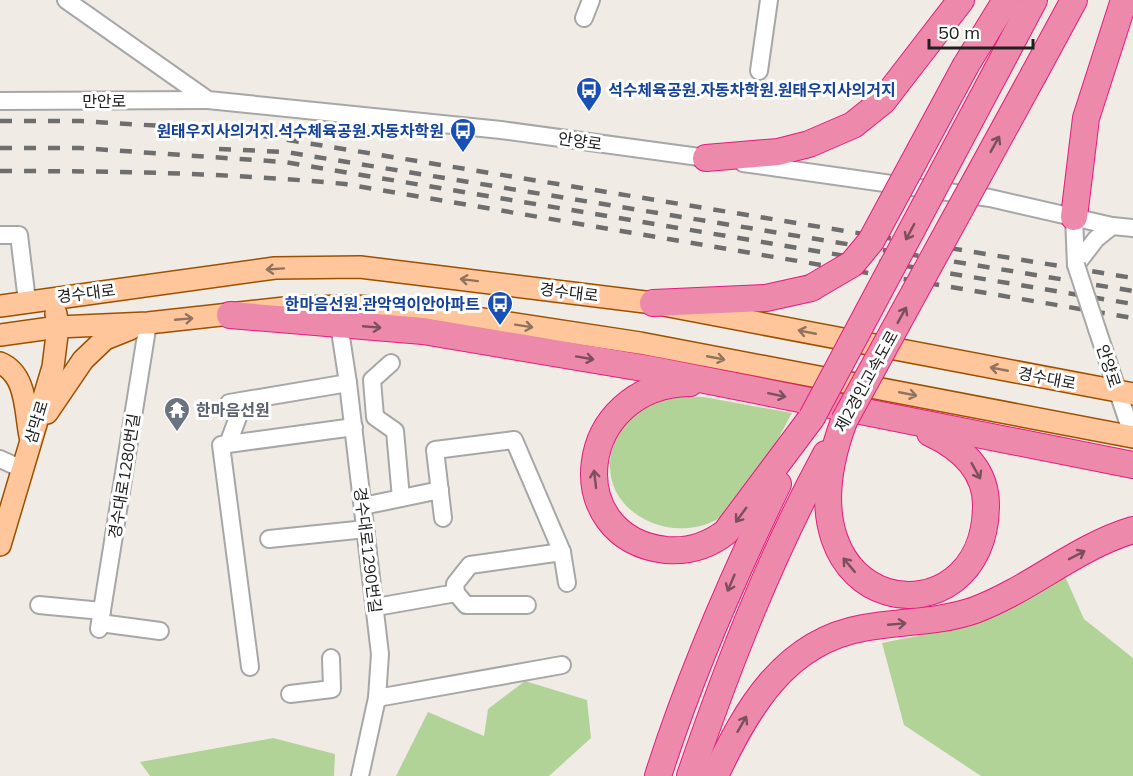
<svg xmlns="http://www.w3.org/2000/svg" width="1133" height="776" viewBox="0 0 1133 776" font-family="Mulish,'Noto Sans KR',sans-serif">
  <rect width="100%" height="100%" fill="#f1ebe5"/>
  <!-- forest -->
  <g fill="#b2d398">
    <path d="M670,396L704,397L792,413C774,445 749,503 716,520C664,547 592,505 614,444C616,439 618,432 621,427C632,411 653,403 670,396Z"/>
    <path d="M1063,572L1084,619L1133,658V776H981L904,725L882,643L972,625L1004,612Z"/>
    <path d="M525,681L587,700L591,738L549,776H396L428,712L484,736L488,709Z"/>
    <path d="M273,738L335,754L334,776H150L140,762Z"/>
  </g>
  <g fill="none" stroke-linecap="round" stroke-linejoin="round">
    <defs>
      <g id="minor">
        <path d="M66,0L208,100L501,130L714,159"/>
        <path d="M584,18L591,0"/>
        <path d="M759,71L769,0"/>
        <path d="M0,101L208,100"/>
        <path d="M743,163L990,198L1112,226L1133,228"/>
        <path d="M1074,217L1076,265"/>
        <path d="M0,235H19L27,301"/>
        <path d="M1076,265L1096,239L1112,226"/>
        <path d="M339,324L348,383L380,654L377,698L360,776"/>
        <path d="M1097,329L1133,437"/>
        <path d="M391,363L372,380L375,417L395,431L401,498"/>
        <path d="M229,403L348,383"/>
        <path d="M228,444L244,401"/>
        <path d="M0,459L22,469"/>
        <path d="M363,506L440,490"/>
        <path d="M443,518L435,450L514,440L562,552L567,583"/>
        <path d="M269,539L366,529"/>
        <path d="M39,605L102,611"/>
        <path d="M527,605H466L456,593L455,584L470,565L562,552"/>
        <path d="M376,607L456,593"/>
        <path d="M100,623L160,631"/>
        <path d="M99,629L148,323"/>
        <path d="M250,667L221,445L354,427"/>
        <path d="M290,694L332,689L331,658"/>
        <path d="M377,698L562,665"/>
      </g>
      <g id="major">
        <path d="M0,306L275,268L360,267L653,303L1133,394"/>
        <path d="M0,335L58,327L148,323L294,307L355,306L436,312L640,343L1133,437"/>
        <path d="M0,363C27,374 25,411 30,436"/>
        <path d="M47,413L83,360L105,339L130,329"/>
        <path d="M0,545L53,367L58,327L56,314"/>
      </g>
      <g id="highway">
        <path d="M966,65L1006,0"/>
        <path d="M997,70L1034,0"/>
        <path d="M1034,74L1074,0"/>
        <path d="M706,158L778,152L809,144L853,125L883,101L961,0"/>
        <path d="M1074,217L1086,118L1124,0"/>
        <path d="M653,303L766,298L811,288"/>
        <path d="M230,315L423,331L649,369L1133,465"/>
        <path d="M690,383C575,385 559,538 666,550C689,552 708,546 726,532L812,417"/>
        <path d="M844,421C769,622 986,647 986,505C986,469 960,447 930,433"/>
        <path d="M658,776C690,675 732,579 778,484"/>
        <path d="M690,776C728,665 770,557 826,454"/>
        <path d="M715,776C746,710 784,642 863,628C900,621 938,623 975,610C1031,589 1076,547 1133,530"/>
      </g>
    </defs>
    <!-- minor casing -->
    <use href="#minor" stroke="#a7a7a7" stroke-width="20"/>
    <!-- major casing -->
    <use href="#major" stroke="#9b5100" stroke-width="24"/>
    <!-- highway casing -->
    <use href="#highway" stroke="#e61b7e" stroke-width="28"/>
    <!-- minor -->
    <use href="#minor" stroke="#fff" stroke-width="16"/>
    <!-- major -->
    <use href="#major" stroke="#ffc69c" stroke-width="21"/>
    <!-- highway -->
    <use href="#highway" stroke="#ed89aa" stroke-width="26"/>
    <!-- rail -->
    <g stroke="#6e6e6e" stroke-width="4.5" stroke-dasharray="12 12" stroke-linecap="butt">
      <path d="M0,121H81L227,130L1133,278"/>
      <path d="M0,148H80L284,162L1133,304"/>
      <path d="M219,149L286,152L1133,291"/>
      <path d="M0,171C116,171 230,173 345,184L1133,318"/>
    </g>
    <defs>
      <path id="minor-bridge" d="M1076,265L1097,329"/>
      <g id="highway-bridge">
        <path d="M811,288L852,264L871,241L966,65"/>
        <path d="M812,417L997,70"/>
        <path d="M844,421L1034,74"/>
      </g>
    </defs>
    <!-- minor-bridge casing -->
    <use href="#minor-bridge" stroke="#a7a7a7" stroke-width="20" stroke-linecap="butt"/>
    <!-- highway-bridge casing -->
    <use href="#highway-bridge" stroke="#e61b7e" stroke-width="28" stroke-linecap="butt"/>
    <!-- minor-bridge -->
    <use href="#minor-bridge" stroke="#fff" stroke-width="16"/>
    <!-- highway-bridge -->
    <use href="#highway-bridge" stroke="#ed89aa" stroke-width="26"/>
  </g>
  <!-- one-way arrows -->
  <defs><path id="oneway-shaft" d="M-6 0H5M1.5-3L5.5 0L1.5 3" fill="none" stroke-width="1.6" stroke-linecap="round" stroke-linejoin="round" transform="scale(1.5)"/></defs>
  <g stroke="#7c4f5e">
    <use href="#oneway-shaft" transform="translate(995 144) rotate(-61)"/>
    <use href="#oneway-shaft" transform="translate(910 232) rotate(118)"/>
    <use href="#oneway-shaft" transform="translate(902 315) rotate(-61)"/>
    <use href="#oneway-shaft" transform="translate(372 327) rotate(5)"/>
    <use href="#oneway-shaft" transform="translate(585 358) rotate(10)"/>
    <use href="#oneway-shaft" transform="translate(777 395) rotate(12)"/>
    <use href="#oneway-shaft" transform="translate(976 471) rotate(61)"/>
    <use href="#oneway-shaft" transform="translate(595 479) rotate(-97)"/>
    <use href="#oneway-shaft" transform="translate(741 515) rotate(126)"/>
    <use href="#oneway-shaft" transform="translate(1077 555) rotate(-27)"/>
    <use href="#oneway-shaft" transform="translate(849 565) rotate(-130)"/>
    <use href="#oneway-shaft" transform="translate(731 583) rotate(113)"/>
    <use href="#oneway-shaft" transform="translate(897 624) rotate(-5)"/>
    <use href="#oneway-shaft" transform="translate(742 724) rotate(-60)"/>
  </g>
  <g stroke="#90735e">
    <use href="#oneway-shaft" transform="translate(275 269) rotate(176)"/>
    <use href="#oneway-shaft" transform="translate(469 280) rotate(-173)"/>
    <use href="#oneway-shaft" transform="translate(184 319) rotate(-5)"/>
    <use href="#oneway-shaft" transform="translate(524 326) rotate(9)"/>
    <use href="#oneway-shaft" transform="translate(807 332) rotate(-169)"/>
    <use href="#oneway-shaft" transform="translate(716 358) rotate(11)"/>
    <use href="#oneway-shaft" transform="translate(999 369) rotate(-169)"/>
    <use href="#oneway-shaft" transform="translate(908 394) rotate(11)"/>
  </g>
  <!-- icons -->
  <defs>
    <symbol id="bus-pin" viewBox="-11 -11 22 30"><path d="M0 17L-7.5 6A9.5 9.5 0 1 1 7.5 6Z" fill="#1a4fb4" stroke="#fff"/><path d="M-5-6H5V4H4V6H2V4H-2V6H-4V4H-5ZM-3.5-4V0h7V-4ZM-3.5 1.2v1.5H-2V1.2ZM2 1.2v1.5H3.5V1.2Z" fill="#fff"/></symbol>
    <symbol id="temple-pin" viewBox="-11 -11 22 30"><path d="M0 17L-7.5 6A9.5 9.5 0 1 1 7.5 6Z" fill="#6b7280" stroke="#fff"/><path d="M0-6L5-2H3V0L6.5 2.5H4V6H1.5V3h-3V6H-4V2.5H-6.5L-3 0V-2H-5Z" fill="#fff"/></symbol>
  </defs>
  <g fill-rule="evenodd">
    <use href="#bus-pin" x="574" y="75" width="30" height="40"/>
    <use href="#bus-pin" x="448" y="116" width="30" height="40"/>
    <use href="#bus-pin" x="485" y="289" width="30" height="40"/>
    <use href="#temple-pin" x="162" y="395" width="30" height="40"/>
  </g>
  <g text-anchor="middle" dominant-baseline="central" stroke-width="6" stroke-linejoin="round" paint-order="stroke">
    <!-- transit labels -->
    <g font-size="16" font-weight="bold" fill="#164399" stroke="#fff" text-anchor="end">
      <text x="608" y="90" text-anchor="start">석수체육공원.자동차학원.원태우지사의거지</text>
      <text x="444" y="131">원태우지사의거지.석수체육공원.자동차학원</text>
      <text x="480" y="304">한마음선원.관악역이안아파트</text>
    </g>
    <!-- street labels -->
    <g font-size="16" fill="#202020" stroke="#fff">
      <text x="104" y="101">만안로</text>
      <text transform="translate(580 141) rotate(8)">안양로</text>
      <text transform="translate(569 292) rotate(7)">경수대로</text>
      <text transform="translate(86 293) rotate(-7)">경수대로</text>
      <text transform="translate(1109 366) rotate(72)">안양로</text>
      <text transform="translate(1047 378) rotate(11)">경수대로</text>
      <text transform="translate(866 381) rotate(-61)">제2경인고속도로</text>
      <text transform="translate(36 422) rotate(-73)">삼막로</text>
      <text transform="translate(124 476) rotate(-81)">경수대로1280번길</text>
      <text transform="translate(368 550) rotate(83)">경수대로1290번길</text>
    </g>
    <!-- worship labels -->
    <g font-size="16" font-weight="bold" fill="#5b616d" stroke="#fff" text-anchor="start">
      <text x="196" y="410">한마음선원</text>
    </g>
  </g>
  <!-- scale -->
  <path d="M929 39v9h104v-9" fill="none" stroke="#202020" stroke-width="3"/>
  <text x="938" y="39" font-size="18" fill="#202020" stroke="#ffffff" stroke-width="4.5" paint-order="stroke">50 m</text>
</svg>
